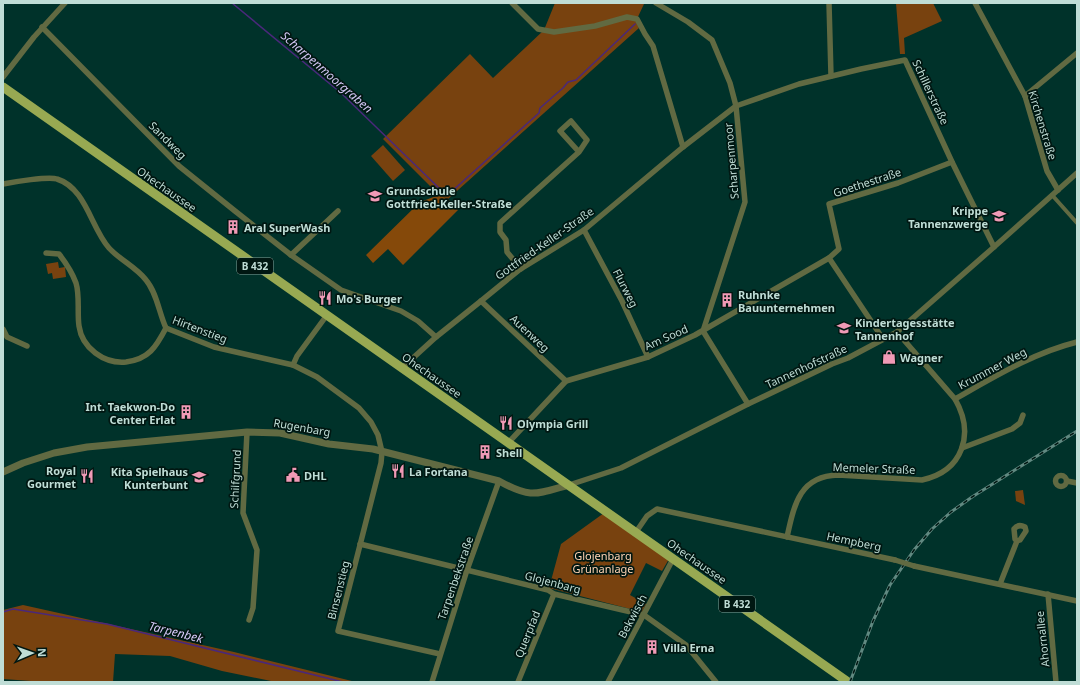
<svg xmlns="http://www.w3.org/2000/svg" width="1080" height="685" viewBox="0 0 1080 685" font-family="'Noto Sans',sans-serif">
  <rect width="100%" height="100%" fill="#00322a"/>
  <!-- green -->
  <g fill="#78420f">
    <path d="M555,3L644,4L636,21L639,28L448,199L439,195L383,139L470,54L493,78L544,30Z"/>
    <path d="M896,3H933L942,21L904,38L905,54H900Z"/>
    <path d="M383,145L405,170L393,181L371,156Z"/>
    <path d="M58,262L59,268L65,267L66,277L53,279L52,273L48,274L46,264Z"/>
    <path d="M1023,490L1025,505L1016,501L1015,491Z"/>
    <path d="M604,513L669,559L662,571L646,563L630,595L646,604L642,612L549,588L561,544Z"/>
    <path d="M23,605L234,652L356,682H276L222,671L170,656L115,654L113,682H45L3,679V610Z"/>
  </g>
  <!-- forest -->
  <path fill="#85490a" d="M439,195L448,199L458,210L403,265L388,249L373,263L366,255L420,202Z"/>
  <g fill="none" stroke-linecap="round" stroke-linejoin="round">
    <!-- stream -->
    <g stroke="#4a287b" stroke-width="1.5">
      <path d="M232,3L341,93L442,191"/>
      <path d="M450,193L539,113L540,108L563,88L568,82L576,80L635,24"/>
      <path d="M3,612L13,609L107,624L343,682"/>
    </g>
    <!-- pedestrian -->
    <path stroke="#616a42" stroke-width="4" d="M1052,195L1077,223"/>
    <!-- minor -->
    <g stroke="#616a42" stroke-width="5.5">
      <path d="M512,3L538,29L554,32L595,26L627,17L637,19L645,34L653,46L683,147"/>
      <path d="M656,3L688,22L712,40L730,83L736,106L745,202L703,331L748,404"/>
      <path d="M829,3L831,76"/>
      <path d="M975,3L1025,96L1047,171L1058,190"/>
      <path d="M42,27L179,166L235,211L291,255L341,290L401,311L418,321L436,337"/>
      <path d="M3,77L34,37L65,3"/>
      <path d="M1025,96L1077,53"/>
      <path d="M3,184C13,182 49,176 57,179C86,188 91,228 109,248C120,260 136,267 146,280C157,293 159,313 166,328L214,347L293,365L317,377L359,408L371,422L378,435L382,452L381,463L338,631L440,654"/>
      <path d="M584,230L622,301L648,357"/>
      <path d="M46,253L59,254C66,263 72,272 76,283C80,296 77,313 79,326C82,348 104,364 126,362C149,359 156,347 166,328"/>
      <path d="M291,255L338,211"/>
      <path d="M829,258L883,339"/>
      <path d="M521,269L507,252L506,240L500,232V223L579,152L587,140L571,121L560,131L579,152"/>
      <path d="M481,301L566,381"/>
      <path d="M3,329L7,337L27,346"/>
      <path d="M293,365L297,356L327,315"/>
      <path d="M402,368L436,337L481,301L519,270L584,230L683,147L736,106L799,84L861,69L905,60L952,162L994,247"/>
      <path d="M955,399C994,377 1033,353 1077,342"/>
      <path d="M247,432L243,513L257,550L253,608L249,620"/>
      <path d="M508,443L566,381L648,357L695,335L829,258L839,249L829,204L898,183L952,162"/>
      <path d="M962,448L1012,429L1020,423L1023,415"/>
      <circle cx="1061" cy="481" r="5.5"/>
      <path d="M1067,481L1077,483"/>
      <path d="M569,485L621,468L748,404L832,364L848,358L897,332L994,247L1077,173"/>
      <path d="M636,532L647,516L657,509L895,560"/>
      <path d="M787,537C794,506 799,476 838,475L922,480C963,471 975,434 955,399L897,332"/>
      <path d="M360,544L548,590L554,594L644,615L686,645L716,682"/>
      <path d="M914,566L1077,601"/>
      <path d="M1000,584L1017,541L1020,540L1026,531L1025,527C1021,525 1017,525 1014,529L1015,539L1017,541"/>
      <path d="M1048,594L1056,682"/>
      <path d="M432,682L467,570L499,481"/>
      <path d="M518,682L554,594"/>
      <path d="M608,682L673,559"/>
    </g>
    <!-- tertiary -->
    <path stroke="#616a42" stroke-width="7" d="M3,472L23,463L54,453L87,447L247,432L280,433L329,444L373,449L499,481C531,499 536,494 569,485"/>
    <!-- primary -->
    <path stroke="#98a952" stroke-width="9" d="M3,87L848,682"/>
    <defs>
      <path id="rail" d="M850,682L873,621L890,585L914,550L932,529L951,512L972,497L1077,431"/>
    </defs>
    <!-- rail casing -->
    <use href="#rail" stroke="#618981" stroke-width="3"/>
    <!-- rail -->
    <use href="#rail" stroke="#001712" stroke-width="1.5" stroke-dasharray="4.5" stroke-linecap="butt"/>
    <!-- minor-bridge -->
    <path stroke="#616a42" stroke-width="5.5" d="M895,560L914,566"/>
  </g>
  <!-- icons -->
  <defs>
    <symbol id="school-bare" viewBox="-9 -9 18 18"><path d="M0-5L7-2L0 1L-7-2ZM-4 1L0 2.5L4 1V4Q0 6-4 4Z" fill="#f09ab6" stroke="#001712" stroke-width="2.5" paint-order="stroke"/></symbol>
    <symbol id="building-bare" viewBox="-9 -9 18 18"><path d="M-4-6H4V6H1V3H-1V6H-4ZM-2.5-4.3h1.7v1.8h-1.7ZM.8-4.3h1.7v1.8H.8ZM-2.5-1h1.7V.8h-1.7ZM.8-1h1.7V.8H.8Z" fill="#f09ab6" stroke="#001712" stroke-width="2.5" paint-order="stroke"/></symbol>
    <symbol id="restaurant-bare" viewBox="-9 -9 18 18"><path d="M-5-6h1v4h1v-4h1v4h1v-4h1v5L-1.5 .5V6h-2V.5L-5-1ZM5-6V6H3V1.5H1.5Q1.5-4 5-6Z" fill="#f09ab6" stroke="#001712" stroke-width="2.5" paint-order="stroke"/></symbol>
    <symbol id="shop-bare" viewBox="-9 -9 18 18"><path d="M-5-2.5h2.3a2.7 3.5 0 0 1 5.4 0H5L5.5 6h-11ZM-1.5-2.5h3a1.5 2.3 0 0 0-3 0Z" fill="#f09ab6" stroke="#001712" stroke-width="2.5" paint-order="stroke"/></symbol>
    <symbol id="civic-bare" viewBox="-9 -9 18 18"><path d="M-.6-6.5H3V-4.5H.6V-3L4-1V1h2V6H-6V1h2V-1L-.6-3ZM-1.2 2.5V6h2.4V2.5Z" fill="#f09ab6" stroke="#001712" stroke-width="2.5" paint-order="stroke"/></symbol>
  </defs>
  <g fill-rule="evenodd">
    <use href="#school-bare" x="365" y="186" width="20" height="20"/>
    <use href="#school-bare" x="989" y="206" width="20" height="20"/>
    <use href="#building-bare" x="223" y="217" width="20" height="20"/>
    <use href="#restaurant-bare" x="315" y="288" width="20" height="20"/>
    <use href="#building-bare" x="717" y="290" width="20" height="20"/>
    <use href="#school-bare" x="834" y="318" width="20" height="20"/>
    <use href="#shop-bare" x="879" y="347" width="20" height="20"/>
    <use href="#building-bare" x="176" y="402" width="20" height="20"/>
    <use href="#restaurant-bare" x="496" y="413" width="20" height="20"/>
    <use href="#building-bare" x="475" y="442" width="20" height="20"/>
    <use href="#restaurant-bare" x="388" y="461" width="20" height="20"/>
    <use href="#civic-bare" x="283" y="465" width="20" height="20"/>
    <use href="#restaurant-bare" x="77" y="466" width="20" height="20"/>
    <use href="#school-bare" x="189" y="467" width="20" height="20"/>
    <use href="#building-bare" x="642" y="637" width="20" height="20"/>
  </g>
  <g text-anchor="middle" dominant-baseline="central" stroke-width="3.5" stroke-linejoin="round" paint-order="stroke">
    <!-- shield labels -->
    <g fill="#001712" stroke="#86a29b" stroke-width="1">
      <rect x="237" y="258" width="36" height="16" rx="3"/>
      <rect x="719" y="596" width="36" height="16" rx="3"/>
    </g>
    <g font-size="10" font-weight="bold" fill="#bfddd6">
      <text x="255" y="266">B 432</text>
      <text x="737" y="604">B 432</text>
    </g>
    <!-- street labels -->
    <g font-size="11" fill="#bfddd6" stroke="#001712">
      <text transform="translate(931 92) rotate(65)">Schillerstraße</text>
      <text transform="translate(1043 125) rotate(73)">Kirchenstraße</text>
      <text transform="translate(168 140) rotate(45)">Sandweg</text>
      <text transform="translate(731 161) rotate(-95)">Scharpenmoor</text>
      <text transform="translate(867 182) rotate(-18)">Goethestraße</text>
      <text transform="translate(167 189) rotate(35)">Ohechaussee</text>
      <text transform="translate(544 243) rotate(-35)">Gottfried-Keller-Straße</text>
      <text transform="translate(626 288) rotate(63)">Flurweg</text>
      <text transform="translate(200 329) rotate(21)">Hirtenstieg</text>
      <text transform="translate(530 333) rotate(43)">Auenweg</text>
      <text transform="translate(666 337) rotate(-24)">Am Sood</text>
      <text transform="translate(806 366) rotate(-25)">Tannenhofstraße</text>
      <text transform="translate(992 368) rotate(-28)">Krummer Weg</text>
      <text transform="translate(432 375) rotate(35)">Ohechaussee</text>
      <text transform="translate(302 427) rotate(10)">Rugenbarg</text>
      <text transform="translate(874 468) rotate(2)">Memeler Straße</text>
      <text transform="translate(235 479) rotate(-87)">Schilfgrund</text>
      <text transform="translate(854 541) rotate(12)">Hempberg</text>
      <text transform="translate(697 561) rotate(35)">Ohechaussee</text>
      <text transform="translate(455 578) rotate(-71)">Tarpenbekstraße</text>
      <text transform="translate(553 582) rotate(15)">Glojenbarg</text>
      <text transform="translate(338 590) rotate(-76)">Binsenstieg</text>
      <text transform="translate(632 616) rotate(-62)">Bekwisch</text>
      <text transform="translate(527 634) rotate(-68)">Querpfad</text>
      <text transform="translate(1042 639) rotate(-96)">Ahornallee</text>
    </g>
    <!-- poi labels -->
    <g font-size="11" font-weight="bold" fill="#bfddd6" stroke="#001712" text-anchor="start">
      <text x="386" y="190">Grundschule<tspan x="386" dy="13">Gottfried-Keller-Straße</tspan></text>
      <text x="988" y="210" text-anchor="end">Krippe<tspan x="988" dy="13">Tannenzwerge</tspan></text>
      <text x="244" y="227">Aral SuperWash</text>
      <text x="738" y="294">Ruhnke<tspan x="738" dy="13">Bauunternehmen</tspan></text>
      <text x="336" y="298">Mo's Burger</text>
      <text x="855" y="322">Kindertagesstätte<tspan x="855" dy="13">Tannenhof</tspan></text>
      <text x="900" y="357">Wagner</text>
      <text x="175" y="406" text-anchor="end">Int. Taekwon-Do<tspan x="175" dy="13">Center Erlat</tspan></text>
      <text x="517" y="423">Olympia Grill</text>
      <text x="496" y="452">Shell</text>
      <text x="76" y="470" text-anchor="end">Royal<tspan x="76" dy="13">Gourmet</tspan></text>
      <text x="188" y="471" text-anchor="end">Kita Spielhaus<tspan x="188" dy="13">Kunterbunt</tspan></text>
      <text x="409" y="471">La Fortana</text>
      <text x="304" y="475">DHL</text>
      <text x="663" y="647">Villa Erna</text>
    </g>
    <!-- park labels -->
    <g font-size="11" fill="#ffd3b3" stroke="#001712">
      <text x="603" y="555">Glojenbarg<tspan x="603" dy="13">Grünanlage</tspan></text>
    </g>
    <!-- water labels -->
    <g font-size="12" font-style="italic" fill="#d4c7f5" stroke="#001712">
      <text transform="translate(327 72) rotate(41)">Scharpenmoorgraben</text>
      <text transform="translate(176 632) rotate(14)">Tarpenbek</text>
    </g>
  </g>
  <!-- border -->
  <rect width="1080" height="685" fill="none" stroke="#bfddd6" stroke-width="8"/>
  <!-- north arrow -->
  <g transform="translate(32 653) rotate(88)" stroke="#001712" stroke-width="3" paint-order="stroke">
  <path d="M0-3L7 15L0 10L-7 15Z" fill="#bfddd6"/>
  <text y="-6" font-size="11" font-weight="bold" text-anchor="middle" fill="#bfddd6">N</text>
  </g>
</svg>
